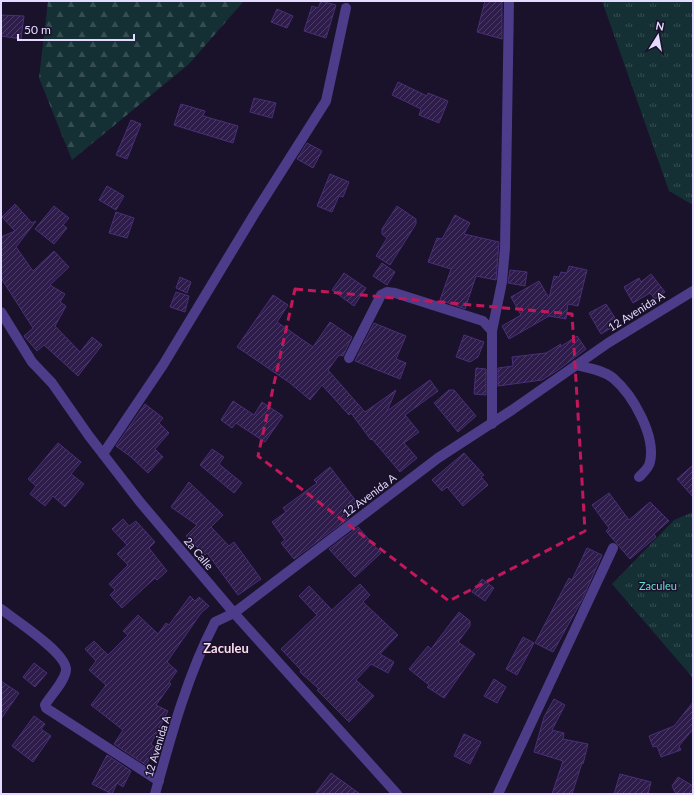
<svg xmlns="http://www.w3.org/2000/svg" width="694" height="795" viewBox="0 0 694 795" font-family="Lato,sans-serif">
  <defs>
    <pattern id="forest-firs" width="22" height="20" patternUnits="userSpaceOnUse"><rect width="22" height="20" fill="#143034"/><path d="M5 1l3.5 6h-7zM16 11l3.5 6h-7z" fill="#364d52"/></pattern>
    <pattern id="park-tufts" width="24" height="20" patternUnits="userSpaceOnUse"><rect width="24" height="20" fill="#143034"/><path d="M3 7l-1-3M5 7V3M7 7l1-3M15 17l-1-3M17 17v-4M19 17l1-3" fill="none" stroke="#364d52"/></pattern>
    <pattern id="building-hatch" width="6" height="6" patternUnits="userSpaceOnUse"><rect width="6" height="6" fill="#2e1d4b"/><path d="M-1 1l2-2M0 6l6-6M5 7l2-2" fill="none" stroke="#4c3d66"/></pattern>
  </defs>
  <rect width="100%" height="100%" fill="#1a112a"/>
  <!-- forest -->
  <path fill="url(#forest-firs)" d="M48,1H244L189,64L72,160L39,78Z"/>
  <!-- park -->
  <g fill="url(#park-tufts)">
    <path d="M602,1H693V205L669,191Z"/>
    <path d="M693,512V678L612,584L674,520Z"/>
  </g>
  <!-- building -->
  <g fill="url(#building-hatch)" stroke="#4a2f77">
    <path d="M321,1L336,5L326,38L304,31L312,6L318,8Z"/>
    <path d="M485,1H502V39L477,32Z"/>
    <path d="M277,9L293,16L287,28L271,22Z"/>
    <path d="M1,15L24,16L21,39L1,36Z"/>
    <path d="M398,82L427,96L428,93L448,101L439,123L419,115L421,109L392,95Z"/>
    <path d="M254,98L276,103L272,118L250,112Z"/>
    <path d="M181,104L205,111L203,116L238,126L233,143L174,125Z"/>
    <path d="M131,120L141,124L127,159L116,155Z"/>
    <path d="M307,143L322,151L313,168L297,159Z"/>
    <path d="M330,174L349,182L343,197L339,196L332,212L317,206Z"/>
    <path d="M107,186L124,196L116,210L99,200Z"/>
    <path d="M15,204L32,223L36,221L16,247L33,271L54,251L69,267L50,285L65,294L60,302L66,306L55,326L80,352L92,337L102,345L78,376L44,345L37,351L24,336L33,328L1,278V237L15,231L2,217Z"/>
    <path d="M54,206L69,218L63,225L67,228L54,244L35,229Z"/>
    <path d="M397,206L416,219V224L390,265L376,256L387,238L382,234V229Z"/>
    <path d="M116,212L134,218L127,238L109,233Z"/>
    <path d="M455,215L470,223L464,234L499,242L496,280L476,276L465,309L440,300L451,269L428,262L437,238L442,239Z"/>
    <path d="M382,263L395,272L387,285L373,276Z"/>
    <path d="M569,266L587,270L578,306L568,304L566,319L549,316L509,339L502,326L521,315L511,297L539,281L549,298L554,276L559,277L561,272L567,273Z"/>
    <path d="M510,270L527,272L525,286L508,283Z"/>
    <path d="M344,273L366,288L354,306L332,290Z"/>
    <path d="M651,274L665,292L655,299L650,293L633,303L624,287L639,278L641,282Z"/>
    <path d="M180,277L191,282L187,293L176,288Z"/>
    <path d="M176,292L189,296L185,312L170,307Z"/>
    <path d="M273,295L288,305L277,322L313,347L330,322L352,337L343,356L339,355L328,370L365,412L396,390L387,411L430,380L438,391L405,415L419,432L404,443L417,458L400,472L372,439L371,440L351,413L349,415L322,385L310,400L290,383L237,347Z"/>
    <path d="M606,304L615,318L609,321L614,328H611L601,334L589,313Z"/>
    <path d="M374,323L406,336L396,359L406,363L400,379L355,361Z"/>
    <path d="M464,335L484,342L478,357L470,362L456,357Z"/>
    <path d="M577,336L586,349L558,370L542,380L498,386V368L513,366L512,357L546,353L561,344L560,347Z"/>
    <path d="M476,368L486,369V395L474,394Z"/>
    <path d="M449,390H454L476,416L458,432L434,403Z"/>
    <path d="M233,401L254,415L262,402L283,416L265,442L236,423L232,428L221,420Z"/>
    <path d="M145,404L163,418L159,423L169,433L155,449L163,457L148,473L131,457L116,446Z"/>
    <path d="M58,443L81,462L71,474L84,484L65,507L53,496L45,506L30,494L36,486L28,479Z"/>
    <path d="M212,449L224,457L219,464L242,483L234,493L200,465Z"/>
    <path d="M464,453L484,475L481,477L488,485L463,506L447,487L442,491L432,480Z"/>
    <path d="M693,465V497L677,479Z"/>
    <path d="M330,467L359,505L346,514L349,518L294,559L281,543L285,540L272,522L286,512L283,508L317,483L314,480Z"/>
    <path d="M189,482L223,515L211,527L229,546L234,542L261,579L238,595L207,553L205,555L186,536L197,525L171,507Z"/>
    <path d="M609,493L629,520L650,502L669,521L654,534L656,537L630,559L606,531L609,528L592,505Z"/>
    <path d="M123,519L129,526L136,521L155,542L149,548L167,571L157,580L155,578L122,608L110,595L115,590L109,584L128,565L117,554L127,545L112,529Z"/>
    <path d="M358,527L381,553L355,577L329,549Z"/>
    <path d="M587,548L602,555L582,600L553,652L535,643L569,578L572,580Z"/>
    <path d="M482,579L494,588L485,601L472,592Z"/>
    <path d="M360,584L370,595L363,602L398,635L380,654L394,662L388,673L371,664L356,680L374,696L349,722L317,690L319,689L300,672L301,670L281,649L317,615L299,596L309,586L332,610Z"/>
    <path d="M190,596L195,601L199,597L209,606L201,613L167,662L177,671L169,682L171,684L156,705L168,711L151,744L156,748L146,765L114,744L123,730L91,705L106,685L89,670L96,661L85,649L94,641L108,655L128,635L123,631L138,615L158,634L166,623L169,625Z"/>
    <path d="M459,612L470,621V626L458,642L475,654L444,698L427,687L429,685L409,669L428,646L431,649Z"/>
    <path d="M523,637L534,643L517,675L506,669Z"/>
    <path d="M34,663L47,673L35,687L23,677Z"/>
    <path d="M494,679L506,687L497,703L484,696Z"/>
    <path d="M1,681L19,693L1,719Z"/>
    <path d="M554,699L565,705L552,730L564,733L563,739L588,744L583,764L582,763L572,794H552L563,761L534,752L544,717Z"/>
    <path d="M693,702V729L679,746L681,750L661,757L657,746L653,747L649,736L674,726Z"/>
    <path d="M34,716L45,724L41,729L51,736L33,762L12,746Z"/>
    <path d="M464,734L481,742L470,764L454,756Z"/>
    <path d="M107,755L131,771L123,787L117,783L112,794L92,784Z"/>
    <path d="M331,773L360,794H315Z"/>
    <path d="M620,774L651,782L648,794H614Z"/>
    <path d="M678,777L693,786V794H676L672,786Z"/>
  </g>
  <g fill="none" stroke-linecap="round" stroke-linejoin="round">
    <!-- minor -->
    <g stroke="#4c3c89" stroke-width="10">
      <path d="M1,312L32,362L52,383L89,436L140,502L234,613L438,458L512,410L608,343L693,291"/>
      <path d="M349,358L381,295L387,292L395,293L483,321L492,331"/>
      <path d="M576,365C588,368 603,370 613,378C633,395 656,436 650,462C649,468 643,473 639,477"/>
      <path d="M492,424V331L502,282L505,248L509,1"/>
      <path d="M103,454L163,365L255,213L326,101L346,8"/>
      <path d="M1,609C15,620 67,653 66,670C65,681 51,695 45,705L46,708L159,781"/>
      <path d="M498,794L613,548"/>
    </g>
    <!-- tertiary -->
    <path stroke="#4c3c89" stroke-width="10" d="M155,794C171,736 187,676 215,622L234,613L397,794"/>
  </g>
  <!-- marked area -->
  <path fill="none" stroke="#c2185b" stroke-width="3" stroke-dasharray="8 5" stroke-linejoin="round" d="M295,289L572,314L585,531L449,601L258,456Z"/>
  <g text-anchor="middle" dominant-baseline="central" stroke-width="3" stroke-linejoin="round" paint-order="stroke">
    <!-- street labels -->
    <g font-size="11" fill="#e5daff" stroke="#1a112a">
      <text transform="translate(636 311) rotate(-32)">12 Avenida A</text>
      <text transform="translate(369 495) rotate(-37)">12 Avenida A</text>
      <text transform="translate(199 553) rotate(50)">2a Calle</text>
      <text transform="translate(157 746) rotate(-73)">12 Avenida A</text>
    </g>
    <!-- park labels -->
    <g font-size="11" fill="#64e1d7" stroke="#1a112a">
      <text x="658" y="585">Zaculeu</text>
    </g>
    <!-- quarter labels -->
    <g font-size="13" font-weight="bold" fill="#ffdcec" stroke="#1a112a">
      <text x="226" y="648">Zaculeu</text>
    </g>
  </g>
  <!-- border -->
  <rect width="694" height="795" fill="none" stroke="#e5daff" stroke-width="4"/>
  <!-- north arrow -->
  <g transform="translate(658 36) rotate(11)" stroke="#1a112a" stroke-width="3" paint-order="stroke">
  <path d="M0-3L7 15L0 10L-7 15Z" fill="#e5daff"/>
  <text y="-6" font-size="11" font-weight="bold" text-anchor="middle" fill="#e5daff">N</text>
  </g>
  <!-- scale -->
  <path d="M18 34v6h116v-6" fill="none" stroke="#e5daff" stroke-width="2"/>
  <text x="24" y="34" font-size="12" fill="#e5daff" stroke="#1a112a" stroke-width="3" paint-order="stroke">50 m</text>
</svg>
